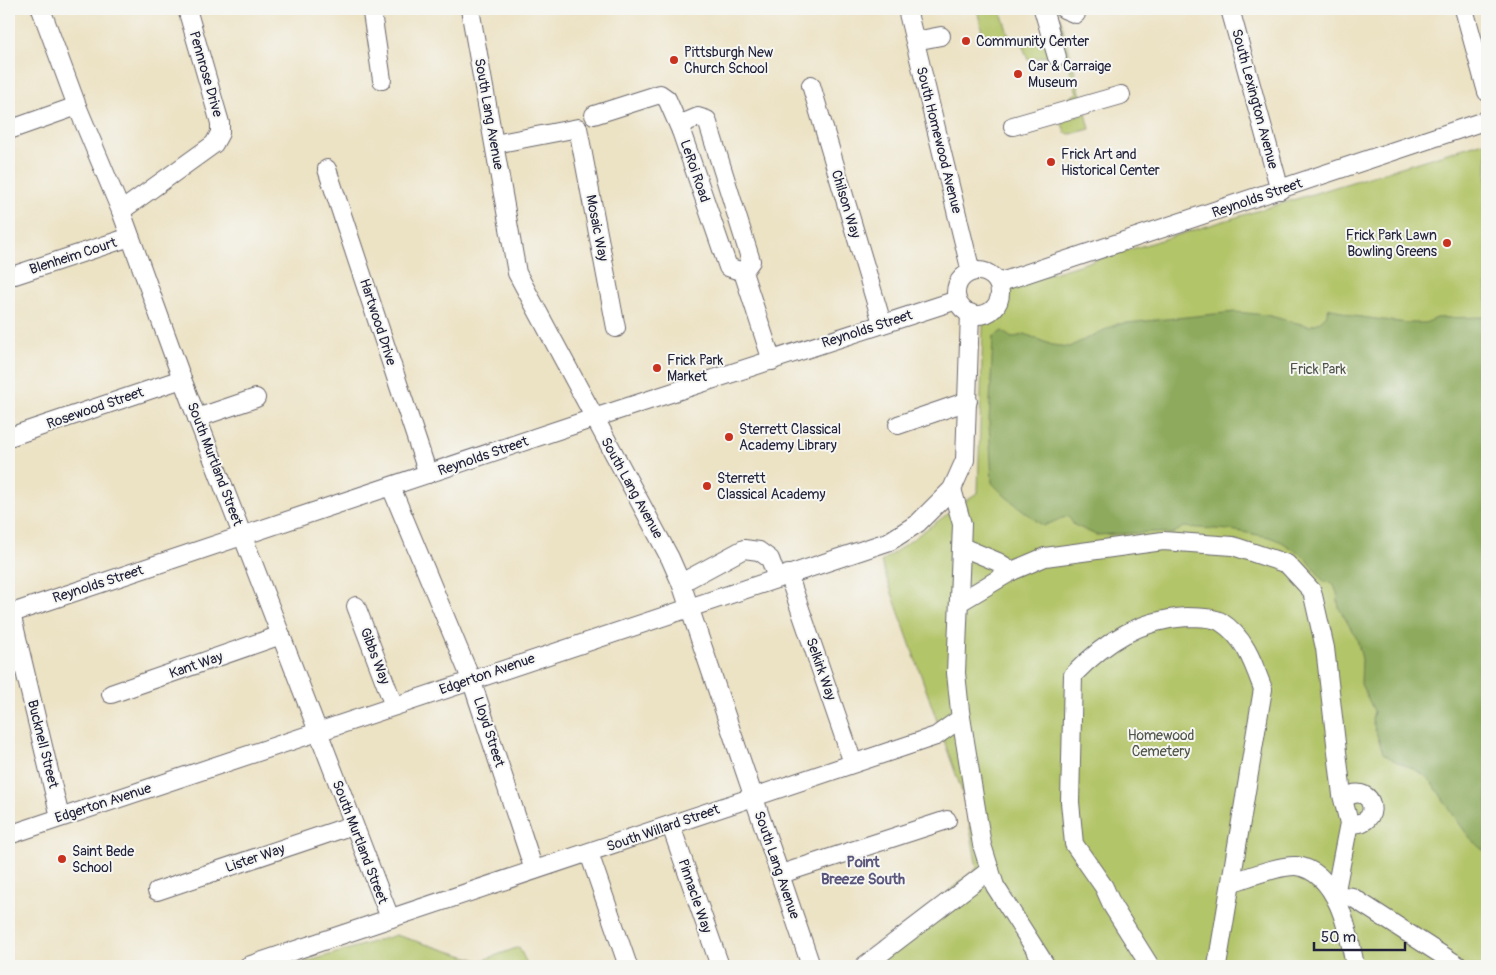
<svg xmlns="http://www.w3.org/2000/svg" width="1496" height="975" viewBox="0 0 1496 975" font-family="Pangolin,sans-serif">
  <rect width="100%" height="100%" fill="#f6f6f2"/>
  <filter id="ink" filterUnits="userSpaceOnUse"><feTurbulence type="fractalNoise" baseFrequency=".02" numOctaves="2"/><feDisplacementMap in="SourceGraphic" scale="10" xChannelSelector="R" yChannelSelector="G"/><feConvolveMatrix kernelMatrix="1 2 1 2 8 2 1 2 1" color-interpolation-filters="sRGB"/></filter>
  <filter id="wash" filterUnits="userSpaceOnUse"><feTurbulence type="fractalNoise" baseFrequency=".0096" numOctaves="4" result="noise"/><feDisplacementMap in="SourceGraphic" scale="20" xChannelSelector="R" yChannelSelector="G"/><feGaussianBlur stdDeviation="1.12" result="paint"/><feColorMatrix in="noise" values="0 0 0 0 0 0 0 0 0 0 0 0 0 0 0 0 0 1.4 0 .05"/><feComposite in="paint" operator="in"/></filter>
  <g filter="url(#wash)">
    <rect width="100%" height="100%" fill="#ece2c4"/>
    <!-- green -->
    <g fill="#b3c569" stroke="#6a7452">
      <path d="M977,9H1000L1009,36L987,42L984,40Z"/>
      <path d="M1058,17H1060L1072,60L1068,61Z"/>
      <path d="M1046,34L1051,55L1028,60L1021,41Z"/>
      <path d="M1074,68L1082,101L1070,104L1069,98L1077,93L1070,69Z"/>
      <path d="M1086,113L1090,129L1071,134L1065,133L1061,120Z"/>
      <path d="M1487,141V966H856L977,868L965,800L881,562L978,492L983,325L1002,309L1013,285Z"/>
      <path d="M396,935L481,961L519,947L528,966H293Z"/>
    </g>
    <!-- forest -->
    <path fill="#8eaa5d" stroke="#58664c" d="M1329,307L1353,316L1407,323H1425L1437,318L1487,317V852C1470,846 1445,800 1432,783C1421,768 1397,765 1383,753L1372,720L1374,711L1361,684L1362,659L1357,639L1339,608L1337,593L1333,583L1324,582L1307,559L1282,542L1269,537L1231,530L1184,527L1172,534L1155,532L1096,535L1074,525L1068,516L1043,526L1005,496L992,483L989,423L993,337L1002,331L1012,338L1025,334L1052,345L1069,347L1117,324L1235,312L1266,315L1309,326L1318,323L1326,316Z"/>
  </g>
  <g filter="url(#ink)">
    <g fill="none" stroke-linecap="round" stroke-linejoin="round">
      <defs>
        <g id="minor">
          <path d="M41,9L77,106L121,211L182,379L390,918"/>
          <path d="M375,9L372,13L382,80"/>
          <path d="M470,9L517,273L670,558L681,583L811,966"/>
          <path d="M907,9L971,272"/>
          <path d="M1043,9L1057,57"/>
          <path d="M1064,9L1076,14"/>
          <path d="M1230,9L1280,190"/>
          <path d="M1464,9L1487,92"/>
          <path d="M915,41L941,36"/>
          <path d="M811,85L882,323"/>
          <path d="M594,115L660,94L667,99L681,131"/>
          <path d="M1013,126L1121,95"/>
          <path d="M9,130L77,106"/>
          <path d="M495,144L578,128L616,328"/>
          <path d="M327,169L428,474"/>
          <path d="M121,211L214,144L220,133V123L187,9"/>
          <circle cx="978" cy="293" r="22"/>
          <path d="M743,272L728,267L681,131L686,122L698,117L707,120L751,261L743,272L772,361"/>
          <path d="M15,275L130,237"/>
          <path d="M998,283L1487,120"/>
          <path d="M197,418L256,398"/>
          <path d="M898,425L968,401"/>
          <path d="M9,437L182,379"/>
          <path d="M391,487L471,679L534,870"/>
          <path d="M952,489L962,524L956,673L960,711L982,845L995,886L1046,966"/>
          <path d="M962,547L998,562L1012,571L1045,557L1163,541L1233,546L1287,564L1312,591L1325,648L1342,795L1349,823L1335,895L1352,897L1459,966"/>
          <path d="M788,574L853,763"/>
          <path d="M681,583L744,549L759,551L770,559L777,578"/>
          <path d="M960,602L1012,571"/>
          <path d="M356,606L394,706"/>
          <path d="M11,613L60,817"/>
          <path d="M9,614L594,418L957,300"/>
          <path d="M111,694L281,635"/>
          <path d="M1345,798C1375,779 1384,829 1349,823"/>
          <path d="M671,826L720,966"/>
          <path d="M9,835L890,541L918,523L952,489L965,460L970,313"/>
          <path d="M589,853L628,966"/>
          <path d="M781,874L947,820"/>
          <path d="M1233,882C1249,877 1280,865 1296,866C1338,871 1349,934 1355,966"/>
          <path d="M157,891L353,825"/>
          <path d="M248,966L936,736L961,718"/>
          <path d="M864,966L990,870"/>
          <path d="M1150,966L1113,907L1104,887L1074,844L1070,802L1073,675C1106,641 1139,620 1187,617C1196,617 1213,617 1221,622C1245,637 1254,665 1263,689L1217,966"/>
        </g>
      </defs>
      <!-- minor casing -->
      <use href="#minor" stroke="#69656b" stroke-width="20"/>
      <!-- minor -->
      <use href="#minor" stroke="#fff" stroke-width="18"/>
    </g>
  </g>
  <!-- markers -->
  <g fill="#c8321e" stroke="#f6f6f2" stroke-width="2">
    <circle cx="966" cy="41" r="5"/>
    <circle cx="674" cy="60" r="5"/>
    <circle cx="1018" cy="74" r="5"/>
    <circle cx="1051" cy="162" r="5"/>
    <circle cx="1447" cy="243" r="5"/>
    <circle cx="657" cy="368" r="5"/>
    <circle cx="729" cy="437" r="5"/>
    <circle cx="707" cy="486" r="5"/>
    <circle cx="62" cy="859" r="5"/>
  </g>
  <g text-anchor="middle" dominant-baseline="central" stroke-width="4" stroke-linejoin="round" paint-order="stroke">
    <!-- poi labels -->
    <g font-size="14" fill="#22223b" stroke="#f6f6f2" text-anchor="start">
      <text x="976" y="41">Community Center</text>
      <text x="684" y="52">Pittsburgh New<tspan x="684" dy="16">Church School</tspan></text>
      <text x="1028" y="66">Car &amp; Carraige<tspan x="1028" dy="16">Museum</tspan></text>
      <text x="1061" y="154">Frick Art and<tspan x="1061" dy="16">Historical Center</tspan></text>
      <text x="1437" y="235" text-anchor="end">Frick Park Lawn<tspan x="1437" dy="16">Bowling Greens</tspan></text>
      <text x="667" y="360">Frick Park<tspan x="667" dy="16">Market</tspan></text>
      <text x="739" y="429">Sterrett Classical<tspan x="739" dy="16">Academy Library</tspan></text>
      <text x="717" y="478">Sterrett<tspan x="717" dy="16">Classical Academy</tspan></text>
      <text x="72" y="851">Saint Bede<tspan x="72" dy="16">School</tspan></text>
    </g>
    <!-- street labels -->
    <g font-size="14" fill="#22223b" stroke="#f6f6f2">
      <text transform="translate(206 74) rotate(74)">Pennrose Drive</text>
      <text transform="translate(1255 99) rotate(75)">South Lexington Avenue</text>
      <text transform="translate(489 114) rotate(80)">South Lang Avenue</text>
      <text transform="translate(939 140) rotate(76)">South Homewood Avenue</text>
      <text transform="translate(695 171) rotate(71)">LeRoi Road</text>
      <text transform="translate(1257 198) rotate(-19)">Reynolds Street</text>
      <text transform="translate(846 204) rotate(73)">Chilson Way</text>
      <text transform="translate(597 228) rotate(79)">Mosaic Way</text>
      <text transform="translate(73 256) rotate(-18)">Blenheim Court</text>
      <text transform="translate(378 322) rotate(72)">Hartwood Drive</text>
      <text transform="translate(867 329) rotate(-18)">Reynolds Street</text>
      <text transform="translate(95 408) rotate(-19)">Rosewood Street</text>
      <text transform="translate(483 456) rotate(-19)">Reynolds Street</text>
      <text transform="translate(215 464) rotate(69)">South Murtland Street</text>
      <text transform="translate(632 488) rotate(61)">South Lang Avenue</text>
      <text transform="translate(98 584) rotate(-18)">Reynolds Street</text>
      <text transform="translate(375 656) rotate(69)">Gibbs Way</text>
      <text transform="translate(196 665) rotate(-19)">Kant Way</text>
      <text transform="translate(821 669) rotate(71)">Selkirk Way</text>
      <text transform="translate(487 674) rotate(-19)">Edgerton Avenue</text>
      <text transform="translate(489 732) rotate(72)">Lloyd Street</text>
      <text transform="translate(43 744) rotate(76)">Bucknell Street</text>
      <text transform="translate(103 803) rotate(-18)">Edgerton Avenue</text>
      <text transform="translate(663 828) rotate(-19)">South Willard Street</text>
      <text transform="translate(360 842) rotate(69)">South Murtland Street</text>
      <text transform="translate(255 858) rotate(-19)">Lister Way</text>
      <text transform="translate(777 865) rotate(71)">South Lang Avenue</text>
      <text transform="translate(695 896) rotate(71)">Pinnacle Way</text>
    </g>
    <!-- park labels -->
    <g font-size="14" fill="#4e5349" stroke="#f6f6f2">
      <text x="1318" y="369">Frick Park</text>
      <text x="1161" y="735">Homewood<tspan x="1161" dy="16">Cemetery</tspan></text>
    </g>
    <!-- neighbourhood labels -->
    <g font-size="15" font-weight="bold" fill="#5b567c" stroke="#f6f6f2">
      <text x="863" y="862">Point<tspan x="863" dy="17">Breeze South</tspan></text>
    </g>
  </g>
  <!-- margin -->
  <rect width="1496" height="975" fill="none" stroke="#f6f6f2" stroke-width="30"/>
  <!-- scale -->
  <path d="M1314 942v8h91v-8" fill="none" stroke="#22223b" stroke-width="2.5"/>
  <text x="1321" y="942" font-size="15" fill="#22223b" stroke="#f6f6f2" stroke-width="4" paint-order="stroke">50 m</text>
</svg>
